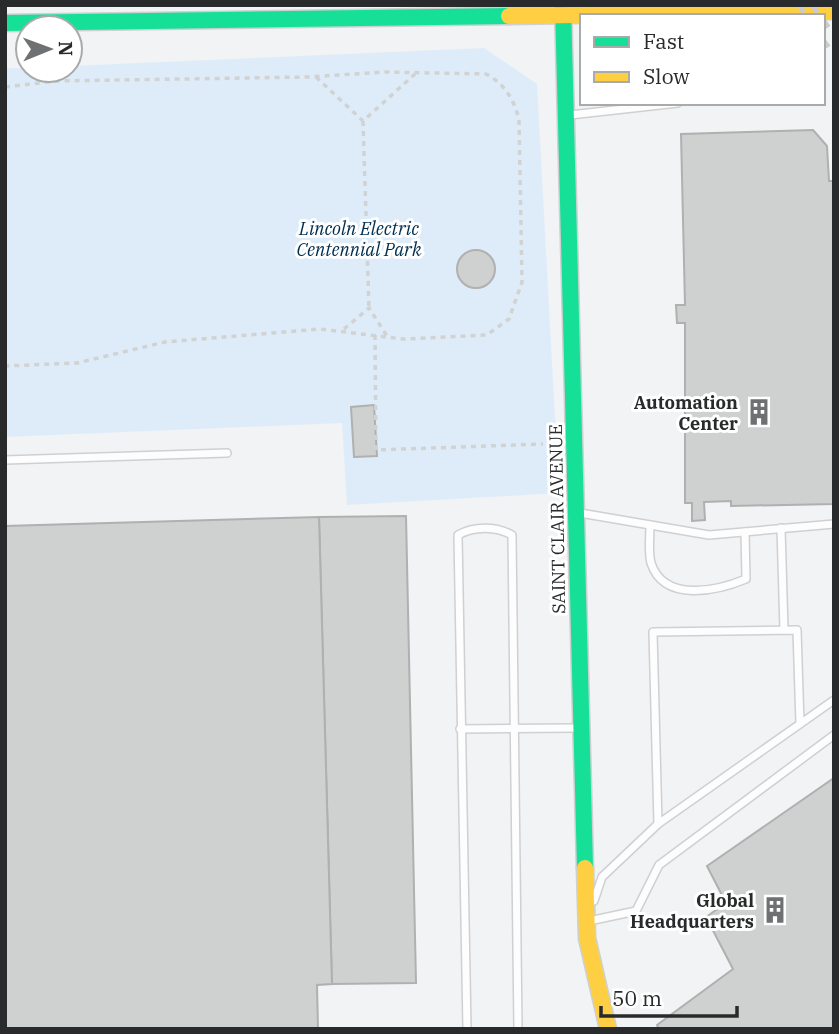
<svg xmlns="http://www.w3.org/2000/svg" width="839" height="1034" viewBox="0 0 839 1034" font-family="'IBM Plex Serif',serif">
  <rect width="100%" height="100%" fill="#f1f3f5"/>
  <!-- green -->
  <path fill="#deecf9" d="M484,48L537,84L559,493L347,505L342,423L5,437V68L70,70V66Z"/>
  <!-- building -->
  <g fill="#cfd0d0" stroke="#b0b0b0" stroke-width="2">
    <path d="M813,130L827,146L829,181H834V504L731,506V501L704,502L705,520L692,521V503H685V323H677L676,305H685L681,134Z"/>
    <circle cx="476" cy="269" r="19"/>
    <path d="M374,405L377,456L354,457L351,407Z"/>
    <path d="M406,516L416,983L332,984L319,517Z"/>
    <path d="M319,517L332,984L317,985L318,1029H5V526Z"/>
    <path d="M834,778V1029H659L657,1025L733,969L706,917L726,903L707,866Z"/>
  </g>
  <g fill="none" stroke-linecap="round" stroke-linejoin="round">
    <defs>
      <g id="lane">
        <path d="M570,115L678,103"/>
        <path d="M5,460L227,453"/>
        <path d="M580,513L709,535L834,524"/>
        <path d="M650,525C650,536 648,552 651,563C664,603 717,591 746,579L745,532"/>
        <path d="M781,528L784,630"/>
        <path d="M800,724L797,630L653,632L658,824L834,700"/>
        <path d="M460,729L577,728"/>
        <path d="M594,901L602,877L658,824"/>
        <path d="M589,921L636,911L659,865L834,735"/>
        <path d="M467,1029L458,535C474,526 496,526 512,535L518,1029"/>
      </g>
      <g id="fast">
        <path d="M563,5L585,868"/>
        <path d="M5,23L509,16"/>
      </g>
      <g id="slow">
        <path d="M509,16L834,11"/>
        <path d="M585,868L587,938L608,1029"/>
      </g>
    </defs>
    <!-- lane casing -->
    <use href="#lane" stroke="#cfd0d1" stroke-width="10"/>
    <!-- fast casing -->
    <use href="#fast" stroke="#cfd0d1" stroke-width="19"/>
    <!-- slow casing -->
    <use href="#slow" stroke="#cfd0d1" stroke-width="19"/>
    <!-- path -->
    <g stroke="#d1d2d2" stroke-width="3.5" stroke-dasharray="5 5" stroke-linecap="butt">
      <path d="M316,77L363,121L415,74"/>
      <path d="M5,87L56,81L308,77L385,72L486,74C504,83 515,101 519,120L522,282L509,319L487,335L403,339L320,329L165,342L77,363L5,366"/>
      <path d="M363,121L369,308"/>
      <path d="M344,329L369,308L387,336"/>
      <path d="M375,335L376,450L543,444"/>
    </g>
    <!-- lane -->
    <use href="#lane" stroke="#fdfdfe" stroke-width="7"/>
    <!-- fast -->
    <use href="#fast" stroke="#16e098" stroke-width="16"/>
    <!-- slow -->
    <use href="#slow" stroke="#ffcf43" stroke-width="16"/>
    <!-- rail -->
    <g stroke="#cbcbcb" stroke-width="5" stroke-dasharray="9 9" stroke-linecap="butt">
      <path d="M799,5L806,16"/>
      <path d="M812,5L820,16"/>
      <path d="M823,20L834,35"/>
      <path d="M823,40L834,54"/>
    </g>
  </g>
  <!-- icons -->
  <defs>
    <symbol id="building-bare" viewBox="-9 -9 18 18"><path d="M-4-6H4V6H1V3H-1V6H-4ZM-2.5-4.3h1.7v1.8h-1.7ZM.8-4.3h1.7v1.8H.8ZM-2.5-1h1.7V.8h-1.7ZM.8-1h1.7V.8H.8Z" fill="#6f7072" stroke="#fff" stroke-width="2.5" paint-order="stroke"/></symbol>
  </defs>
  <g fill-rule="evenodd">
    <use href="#building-bare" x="740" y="393" width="38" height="38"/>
    <use href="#building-bare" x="756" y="891" width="38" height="38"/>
  </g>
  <g text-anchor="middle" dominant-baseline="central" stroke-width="6" stroke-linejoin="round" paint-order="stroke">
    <!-- park labels -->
    <g font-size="18" font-style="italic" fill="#002e4e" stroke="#fff">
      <text x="359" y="228">Lincoln Electric<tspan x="359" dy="21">Centennial Park</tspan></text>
    </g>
    <!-- poi labels -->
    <g font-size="18" font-weight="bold" fill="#292a2b" stroke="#fff" text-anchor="end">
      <text x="738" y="402">Automation<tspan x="738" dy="21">Center</tspan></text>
      <text x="754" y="900">Global<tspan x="754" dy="21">Headquarters</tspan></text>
    </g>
    <!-- street labels -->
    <g font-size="18" fill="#292a2b" stroke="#fff">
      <text transform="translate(557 519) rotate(-91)">SAINT CLAIR AVENUE</text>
    </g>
  </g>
  <!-- border -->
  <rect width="839" height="1034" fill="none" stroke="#292a2b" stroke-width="14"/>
  <!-- legend -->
  <rect x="580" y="14" width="245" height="91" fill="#ffffff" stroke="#a9aaaa" stroke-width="2"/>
  <rect x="594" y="37" width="35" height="10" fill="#16e098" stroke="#a9aaaa" stroke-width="2"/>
  <text x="643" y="49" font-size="21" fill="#292a2b">Fast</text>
  <rect x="594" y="72" width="35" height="10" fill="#ffcf43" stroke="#a9aaaa" stroke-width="2"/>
  <text x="643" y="84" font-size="21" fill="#292a2b">Slow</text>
  <!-- north arrow -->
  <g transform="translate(49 49) rotate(89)"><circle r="33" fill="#ffffff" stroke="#a9aaaa" stroke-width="2"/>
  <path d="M0-5L12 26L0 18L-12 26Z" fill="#6f7072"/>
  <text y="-10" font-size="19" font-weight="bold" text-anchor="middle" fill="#292a2b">N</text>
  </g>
  <!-- scale -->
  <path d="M601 1006v10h136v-10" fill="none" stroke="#292a2b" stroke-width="3.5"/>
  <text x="612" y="1006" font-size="21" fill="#292a2b" stroke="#ffffff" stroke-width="5" paint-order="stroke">50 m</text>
</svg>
